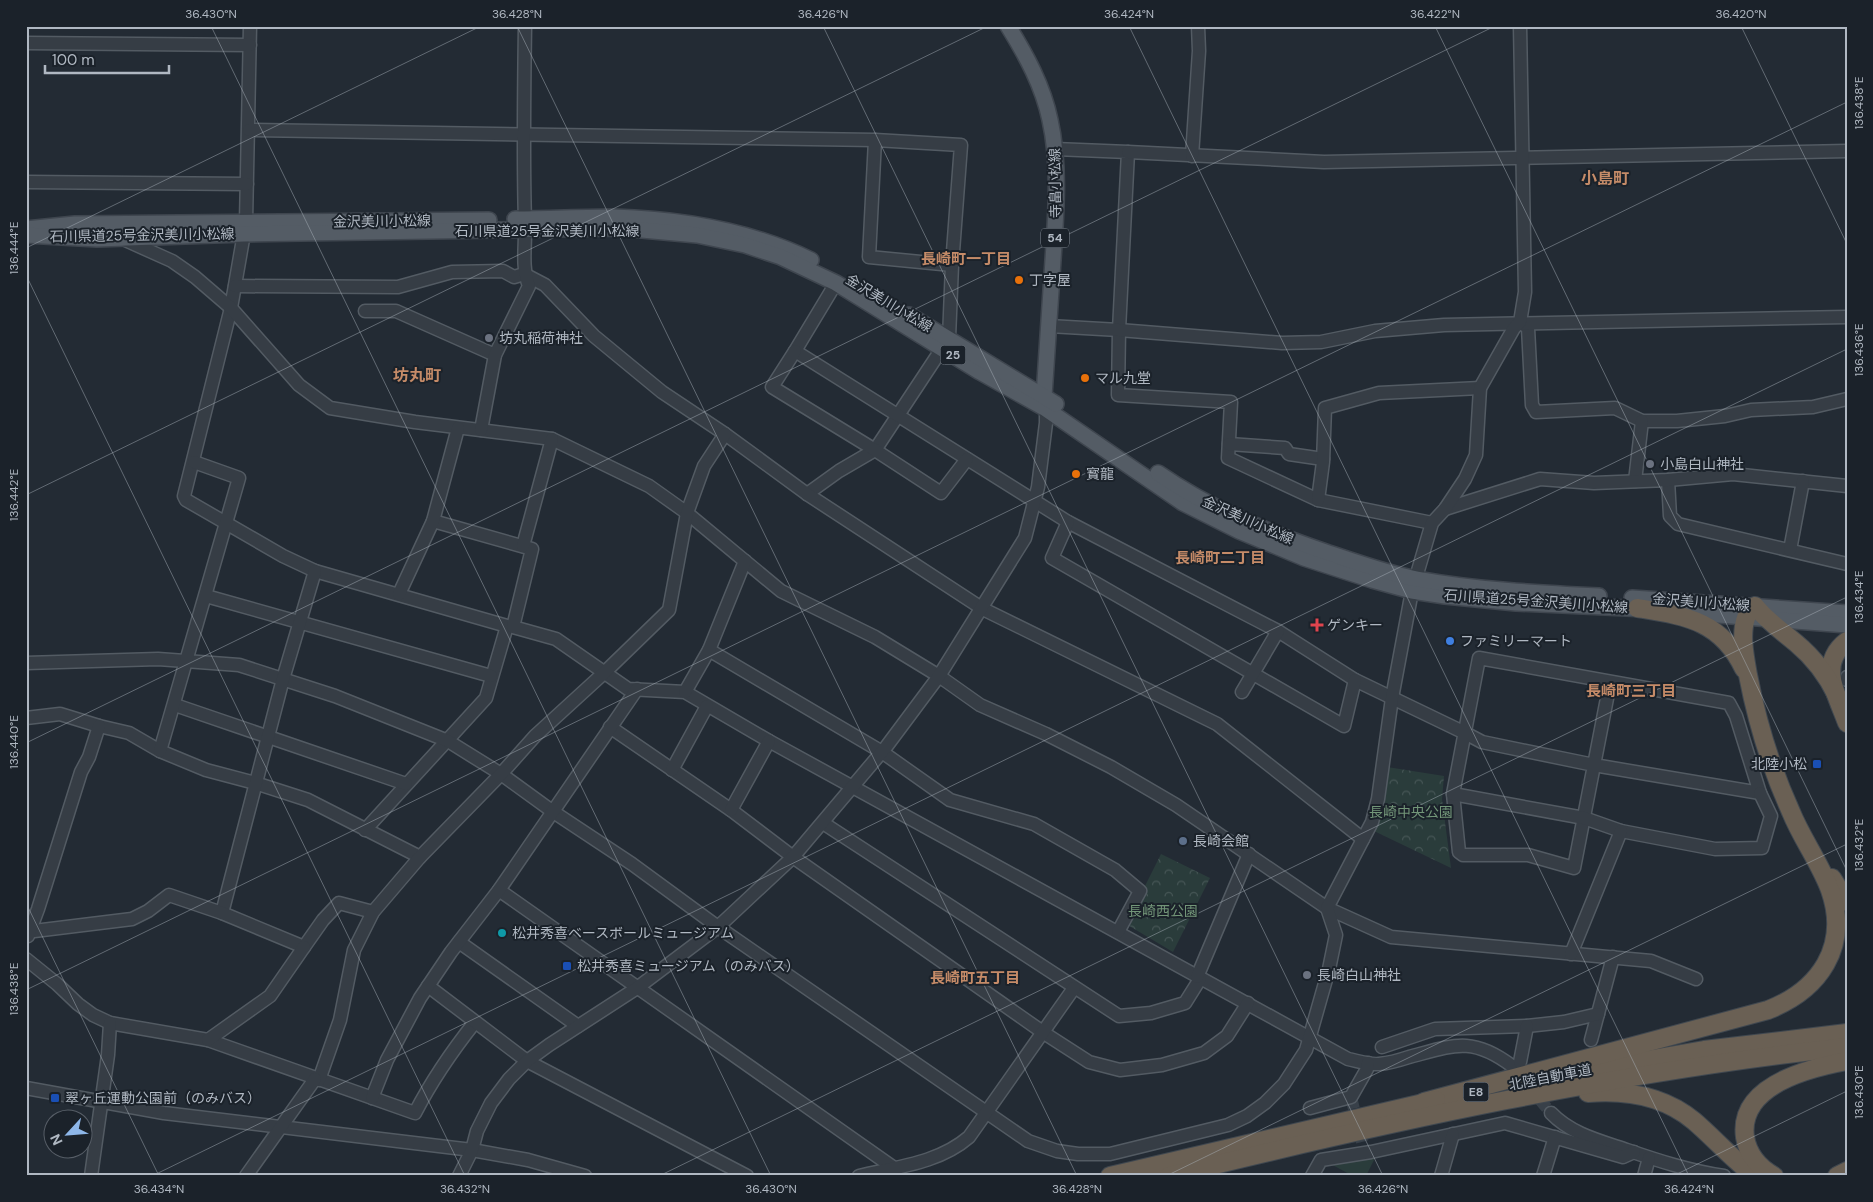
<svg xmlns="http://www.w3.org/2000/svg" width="1873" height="1202" viewBox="0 0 1873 1202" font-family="'DM Sans','Noto Sans JP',sans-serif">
  <defs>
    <pattern id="forest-crowns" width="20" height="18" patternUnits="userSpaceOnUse" patternTransform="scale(1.25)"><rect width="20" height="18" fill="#2a3c3b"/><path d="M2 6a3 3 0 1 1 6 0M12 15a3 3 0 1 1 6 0" fill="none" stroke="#465656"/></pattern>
  </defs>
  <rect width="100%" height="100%" fill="#232b34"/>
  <!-- green -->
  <path fill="#2a3c3b" d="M1378,1152L1366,1176H1353L1325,1161Z"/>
  <!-- forest -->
  <g fill="url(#forest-crowns)">
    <path d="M1387,767L1444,776L1442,799L1451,868L1374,831Z"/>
    <path d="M1161,854L1210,878L1173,952L1126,924Z"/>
  </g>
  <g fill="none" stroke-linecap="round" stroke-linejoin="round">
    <!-- minor-tunnel -->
    <g stroke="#384049" stroke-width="12" stroke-dasharray="12 6" stroke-linecap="butt">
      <path d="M1516,1071L1551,1113"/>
      <path d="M1351,1097L1362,1142"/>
    </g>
    <defs>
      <g id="minor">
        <path d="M250,26L246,222L231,308L184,496L186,500L283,556L315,571L507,626L486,698L365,830"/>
        <path d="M26,43L250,45"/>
        <path d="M249,130L875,140L961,145L952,265L949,338L875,450L839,471L807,494"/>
        <path d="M875,140L869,257L952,265"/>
        <path d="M1055,149L1128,152L1119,330L1118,395L1231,402L1228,458L1318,500L1432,523"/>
        <path d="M1128,152L1324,162L1847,151"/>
        <path d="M1192,156L1199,51L1198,26"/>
        <path d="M26,182L247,184"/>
        <path d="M123,239L172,261L195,277L231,308L299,385L330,408L415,422L552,439L649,486L687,513L781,591L875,637L939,676L980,705L1046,734L1111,767L1176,805L1327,908L1391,937L1651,961L1696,979"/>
        <path d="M836,283L795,351L1068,522L1278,631L1355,680L1465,733L1482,742L1594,765L1760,793L1736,716L1729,703L1479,658L1453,794L1459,852L1463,855H1528L1574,868L1610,683"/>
        <path d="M235,286L398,287L452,272L503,271L514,277L524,274L545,285L594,336L662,392L725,434L807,494L983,609L1217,724L1363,839"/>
        <path d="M365,311H396L495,355"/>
        <path d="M1520,322L1528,328L1532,405L1536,412L1615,408L1642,421H1677L1725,416L1751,410L1813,407L1847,399"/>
        <path d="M1049,326L1119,330L1282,343L1321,342L1375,331L1444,325L1847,317"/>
        <path d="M795,351L772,387L875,450L941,493L967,459"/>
        <path d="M481,430L495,355L529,286C521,266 526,244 525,222C523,157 524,92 525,26"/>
        <path d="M1229,444L1285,448L1289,454L1323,459"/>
        <path d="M1668,480L1670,516L1678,524L1847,564"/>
        <path d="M1635,481L1642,421"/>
        <path d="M1318,500L1323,462L1325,408L1379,393L1480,388"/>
        <path d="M1445,509L1540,479L1594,483L1668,480L1733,474L1847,486"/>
        <path d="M433,521L532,549L513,627L556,639L628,689L685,692L769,741L1348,1059C1358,1061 1369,1065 1379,1064C1389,1063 1400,1060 1409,1057C1454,1045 1472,1036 1512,1066"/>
        <path d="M1068,522L1052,558L1344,726L1355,680"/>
        <path d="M523,546L552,439"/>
        <path d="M1790,550L1803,481"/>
        <path d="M399,594L433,521L458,428"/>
        <path d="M206,596L491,676"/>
        <path d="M709,650L882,752L950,800L1034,824L1115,870L1140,891L1118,932"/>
        <path d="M26,663L158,659L239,665L335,696L448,741L501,774L552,811L632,864L718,927L1028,1141L1057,1151L1078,1154H1110L1228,1125L1247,1116L1265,1103L1284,1084L1306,1050L1329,969L1336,935L1327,908L1372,822L1378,799L1392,698L1412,591L1432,523L1445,509L1465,479L1476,455L1480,388L1514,328L1520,322L1525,292L1520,26"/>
        <path d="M1847,677V680"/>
        <path d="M685,692L709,650L745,561"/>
        <path d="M1242,692L1278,631"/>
        <path d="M175,705L406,784"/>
        <path d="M26,718L60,714L99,726L129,733L160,751L206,770L255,783L308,800L420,857"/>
        <path d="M610,727L731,810L793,857L1044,1033L1089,1062L1120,1070L1162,1065L1204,1053L1227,1036L1248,1003"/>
        <path d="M160,751L239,478L194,462"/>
        <path d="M672,770L707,706"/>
        <path d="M1453,794L1584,818L1621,831L1715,849L1762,848L1771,816L1760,793"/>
        <path d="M731,810L769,741"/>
        <path d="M823,823L1119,1016L1151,1013L1185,1003L1200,979"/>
        <path d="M499,890L894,1168"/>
        <path d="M222,913L283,679L315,571"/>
        <path d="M26,932L132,919L148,911L169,895L222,913L304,947L323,920L339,903L373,912"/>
        <path d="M28,936L38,909L81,772L89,757L99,726"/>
        <path d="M459,942L578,1026"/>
        <path d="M1571,954L1621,831"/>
        <path d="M26,959L57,984L78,1004L93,1015L110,1023L208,1040L415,1113C432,1080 452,1051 475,1022"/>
        <path d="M1197,977L1249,854"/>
        <path d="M428,986L527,1061L747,1176"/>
        <path d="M208,1040L270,996L304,947"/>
        <path d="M1591,1040L1613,957"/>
        <path d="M1382,1047L1435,1029L1527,1026L1564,1022L1598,1014"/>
        <path d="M1520,1062L1527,1026"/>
        <path d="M319,1080L340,1020L354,950L373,912L420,857L501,774L535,736L605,672L669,610L687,513L704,466L725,434"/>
        <path d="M26,1088L164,1113L472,1150L528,1160L585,1176"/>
        <path d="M372,1098L387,1060L420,998L451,952L499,890L637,689"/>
        <path d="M1310,1108L1351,1097L1367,1069L1368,1063"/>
        <path d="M1551,1113C1571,1134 1600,1141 1627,1150C1659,1161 1690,1171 1724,1176"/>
        <path d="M91,1176L108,1055L110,1023"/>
        <path d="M246,1176L315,1079"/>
        <path d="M459,1176L472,1150L477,1131L491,1103L509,1079L527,1061L549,1045L637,988L718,927L793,857L886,747L939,676L1025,538L1038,487L1046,423V409"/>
        <path d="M859,1176C897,1167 939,1163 969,1137L1074,988"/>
        <path d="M1312,1176L1321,1160L1371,1152L1505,1123L1623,1157L1634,1152"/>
        <path d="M1441,1176L1453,1134"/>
        <path d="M1543,1176L1555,1137"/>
        <path d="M1644,1176L1649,1158"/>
      </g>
      <g id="major">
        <path d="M1008,26C1026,55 1043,86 1050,120C1060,165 1056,213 1053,260C1050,305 1047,351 1044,396L1045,405"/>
        <path d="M515,219C548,219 581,217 614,217C682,219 749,230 811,260"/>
        <path d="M26,229L75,224L489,220"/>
        <path d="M26,235L97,239L244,234L620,228L697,235L745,245L781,257L836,283L980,372L1046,409L1183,503L1239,531L1304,558L1372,580L1412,591L1445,596L1516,603L1648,609"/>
        <path d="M909,315L1056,404"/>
        <path d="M1158,473C1210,509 1267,532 1326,552C1356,562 1386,573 1417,579C1478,590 1538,593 1599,596"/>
        <path d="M1632,598L1847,613"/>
        <path d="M1679,612L1847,625"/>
      </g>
      <g id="highway">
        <path d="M1637,608C1685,616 1721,620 1744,669"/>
        <path d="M1847,641C1817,664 1837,695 1847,723"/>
        <path d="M1832,878L1847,902"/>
        <path d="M1567,1074L1704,1050L1847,1033"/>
        <path d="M1588,1093C1625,1090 1664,1096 1694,1121C1715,1139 1733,1160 1755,1176"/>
        <path d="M1424,1102L1768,1010C1819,990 1850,947 1830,890C1820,863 1802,839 1791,812C1771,768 1757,722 1748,675C1745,658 1740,634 1746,618C1747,614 1752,610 1755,606C1767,621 1782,631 1796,643C1814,658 1827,675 1837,696"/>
        <path d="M1110,1176L1436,1100"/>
        <path d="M1169,1176C1392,1121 1617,1072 1847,1047"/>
        <path d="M1774,1176C1758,1167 1748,1155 1745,1137C1738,1085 1809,1068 1847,1061"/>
        <path d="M1837,1176L1847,1171"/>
      </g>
    </defs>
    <!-- minor casing -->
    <use href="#minor" stroke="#535b63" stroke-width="15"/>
    <!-- major casing -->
    <use href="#major" stroke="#3f464f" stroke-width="18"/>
    <!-- highway casing -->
    <use href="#highway" stroke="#404850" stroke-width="20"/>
    <!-- minor -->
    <use href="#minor" stroke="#363d45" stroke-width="12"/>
    <!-- major -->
    <use href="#major" stroke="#545c65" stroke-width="15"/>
    <!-- highway -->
    <use href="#highway" stroke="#6a6054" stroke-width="18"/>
  </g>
  <!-- ticks -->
  <path fill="none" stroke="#b0b8c2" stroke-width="1" stroke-opacity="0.45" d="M211,26L771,1176M517,26L1077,1176M823,26L1383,1176M1129,26L1689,1176M1435,26L1847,871M1741,26L1847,244M26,248L481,26M26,275L465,1176M26,495L988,26M26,743L1495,26M26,903L159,1176M26,990L1847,102M152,1176L1847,349M659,1176L1847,597M1166,1176L1847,844M1673,1176L1847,1091"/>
  <!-- markers -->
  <g fill="#e8710a" stroke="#1b222a" stroke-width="2">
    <circle cx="1019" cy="280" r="5"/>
    <circle cx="1085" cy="378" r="5"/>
    <circle cx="1076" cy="474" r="5"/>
  </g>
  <g fill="#6b7280" stroke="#1b222a" stroke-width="2">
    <circle cx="489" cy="338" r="5"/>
    <circle cx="1650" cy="464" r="5"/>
    <circle cx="1307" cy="975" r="5"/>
  </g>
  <path fill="#e0444e" stroke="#1b222a" stroke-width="2" d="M1314.5 617.5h5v5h5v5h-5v5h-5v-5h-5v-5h5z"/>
  <circle fill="#3f7fe0" stroke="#1b222a" stroke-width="2" cx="1450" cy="641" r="5"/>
  <g fill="#1a4fb4" stroke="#1b222a" stroke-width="2">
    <rect x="1812" y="759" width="10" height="10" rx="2.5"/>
    <rect x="562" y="961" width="10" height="10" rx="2.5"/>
    <rect x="50" y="1093" width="10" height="10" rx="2.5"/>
  </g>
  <circle fill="#5c6f8a" stroke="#1b222a" stroke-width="2" cx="1183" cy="841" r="5"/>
  <circle fill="#0f9aa8" stroke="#1b222a" stroke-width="2" cx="502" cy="933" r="5"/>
  <g text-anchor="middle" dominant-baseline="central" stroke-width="4" stroke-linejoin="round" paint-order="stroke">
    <!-- shield labels -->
    <g fill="#1b222a" stroke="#838b94" stroke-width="1">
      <rect x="1041" y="228.5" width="28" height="19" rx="4"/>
      <rect x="940.5" y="345.5" width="25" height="19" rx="4"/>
      <rect x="1463.5" y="1082.5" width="25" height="19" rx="4"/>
    </g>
    <g font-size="12" font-weight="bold" fill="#b0b8c2">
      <text x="1055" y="238">54</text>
      <text x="953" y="355">25</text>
      <text x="1476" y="1092">E8</text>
    </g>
    <!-- street labels -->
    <g font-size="14" fill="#b0b8c2" stroke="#1b222a">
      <text transform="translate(1055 183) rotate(-91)">寺畠小松線</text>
      <text transform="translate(382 221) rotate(-1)">金沢美川小松線</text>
      <text x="547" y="231">石川県道25号金沢美川小松線</text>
      <text transform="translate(142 235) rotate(-1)">石川県道25号金沢美川小松線</text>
      <text transform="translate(889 303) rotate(31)">金沢美川小松線</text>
      <text transform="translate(1248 520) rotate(24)">金沢美川小松線</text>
      <text transform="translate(1536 601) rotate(4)">石川県道25号金沢美川小松線</text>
      <text transform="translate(1701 602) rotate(4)">金沢美川小松線</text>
      <text transform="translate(1550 1077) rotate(-11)">北陸自動車道</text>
    </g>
    <!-- poi labels -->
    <g font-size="14" fill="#b0b8c2" stroke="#1b222a" text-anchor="start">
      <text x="1029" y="280">丁字屋</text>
      <text x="499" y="338">坊丸稲荷神社</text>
      <text x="1095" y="378">マル九堂</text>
      <text x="1660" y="464">小島白山神社</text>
      <text x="1086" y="474">寳龍</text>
      <text x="1327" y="625">ゲンキー</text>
      <text x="1460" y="641">ファミリーマート</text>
      <text x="1807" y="764" text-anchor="end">北陸小松</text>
      <text x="1193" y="841">長崎会館</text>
      <text x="512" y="933">松井秀喜ベースボールミュージアム</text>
      <text x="577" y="966">松井秀喜ミュージアム（のみバス）</text>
      <text x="1317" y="975">長崎白山神社</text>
      <text x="65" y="1098">翠ヶ丘運動公園前（のみバス）</text>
    </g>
    <!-- park labels -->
    <g font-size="14" fill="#729578" stroke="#1b222a">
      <text x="1411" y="812">長崎中央公園</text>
      <text x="1163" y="911">長崎西公園</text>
    </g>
    <!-- neighbourhood labels -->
    <g font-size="15" font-weight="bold" fill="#c58b68" stroke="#1b222a">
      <text x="966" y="259">長崎町一丁目</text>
      <text x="1220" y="558">長崎町二丁目</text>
      <text x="1631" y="691">長崎町三丁目</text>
      <text x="975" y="978">長崎町五丁目</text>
    </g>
    <!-- quarter labels -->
    <g font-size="16" font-weight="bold" fill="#c58b68" stroke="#1b222a">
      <text x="1605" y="178">小島町</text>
      <text x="417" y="375">坊丸町</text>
    </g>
  </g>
  <!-- border -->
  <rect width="1873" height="1202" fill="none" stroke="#1b222a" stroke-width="55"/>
  <!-- north arrow -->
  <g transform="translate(68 1134) rotate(244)"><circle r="24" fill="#1b222a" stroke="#575e67"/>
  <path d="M0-4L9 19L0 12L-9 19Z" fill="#8eb7e9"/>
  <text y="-8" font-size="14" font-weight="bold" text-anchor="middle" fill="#b0b8c2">N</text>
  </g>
  <!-- scale -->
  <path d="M45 65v8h124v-8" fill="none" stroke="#b0b8c2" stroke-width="2.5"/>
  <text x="52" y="65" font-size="15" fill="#b0b8c2" stroke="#1b222a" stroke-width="4" paint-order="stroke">100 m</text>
  <rect x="28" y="28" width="1818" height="1146" fill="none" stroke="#b0b8c2" stroke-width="2"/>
  <g font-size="12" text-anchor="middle" fill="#b0b8c2">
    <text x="211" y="18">36.430°N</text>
    <text x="517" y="18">36.428°N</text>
    <text x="823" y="18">36.426°N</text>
    <text x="1129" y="18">36.424°N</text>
    <text x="1435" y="18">36.422°N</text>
    <text x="1741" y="18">36.420°N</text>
    <text transform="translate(1859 103) rotate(-90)" y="4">136.438°E</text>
    <text transform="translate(14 248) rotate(-90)" y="4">136.444°E</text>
    <text transform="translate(1859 350) rotate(-90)" y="4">136.436°E</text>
    <text transform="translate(14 495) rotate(-90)" y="4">136.442°E</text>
    <text transform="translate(1859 597) rotate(-90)" y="4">136.434°E</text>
    <text transform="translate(14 742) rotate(-90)" y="4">136.440°E</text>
    <text transform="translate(1859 845) rotate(-90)" y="4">136.432°E</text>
    <text transform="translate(14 989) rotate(-90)" y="4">136.438°E</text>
    <text transform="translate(1859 1092) rotate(-90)" y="4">136.430°E</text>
    <text x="159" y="1193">36.434°N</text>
    <text x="465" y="1193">36.432°N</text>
    <text x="771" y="1193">36.430°N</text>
    <text x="1077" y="1193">36.428°N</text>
    <text x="1383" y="1193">36.426°N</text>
    <text x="1689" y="1193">36.424°N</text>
  </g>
</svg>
